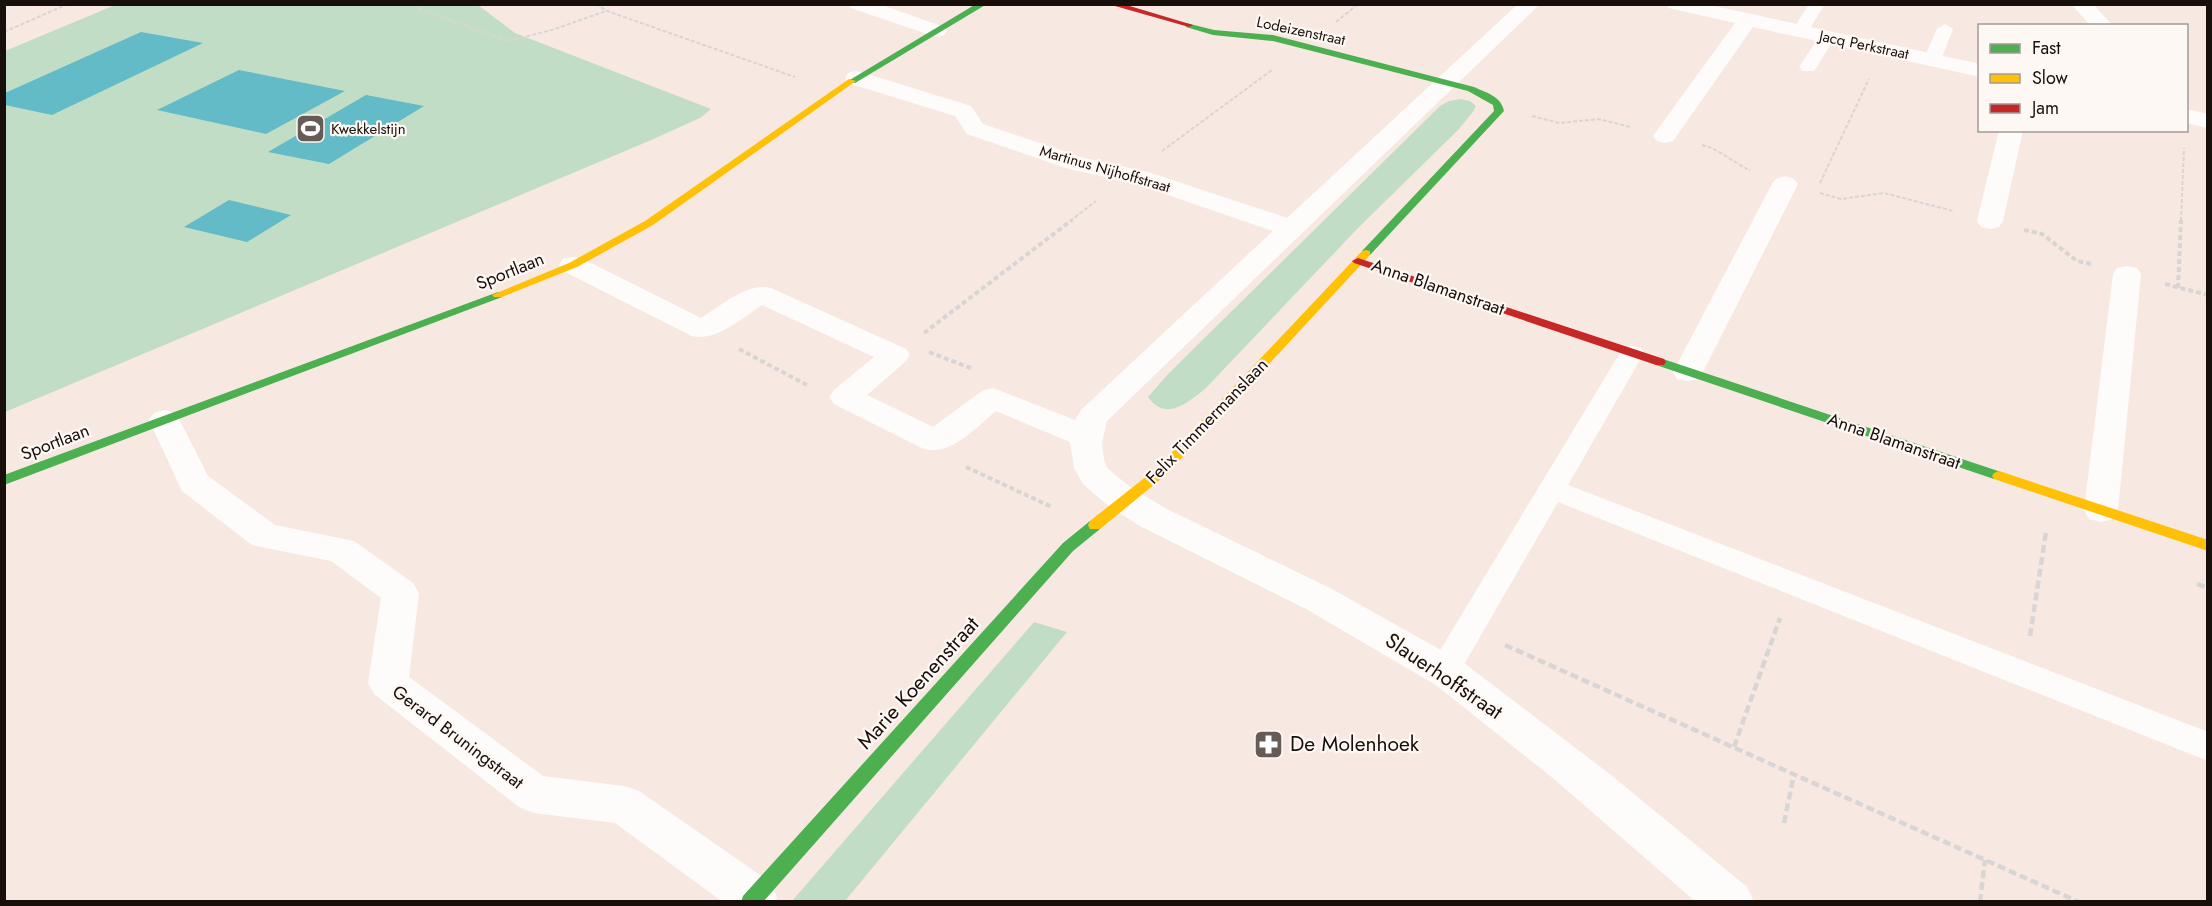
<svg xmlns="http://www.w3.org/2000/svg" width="2212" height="906" viewBox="0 0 2212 906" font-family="Jost,sans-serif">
  <rect width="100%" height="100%" fill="#f7e9e2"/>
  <!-- green -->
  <g fill="#c2ddc5">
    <path d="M115,5H478L515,33L711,109L700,118L649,141L5,412V51Z"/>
    <path d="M1461,99L1470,101L1476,106L1473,112L1458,130L1359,227L1205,389C1187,403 1166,422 1148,397L1168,374L1440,106L1449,101Z"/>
    <path d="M1034,622L1067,632L845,901H792Z"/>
  </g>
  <!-- water -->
  <g fill="#62bbc6">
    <path d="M141,32L203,43L52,115L5,105V93Z"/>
    <path d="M239,70L345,91L266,134L157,110Z"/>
    <path d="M366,95L424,106L329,164L268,152Z"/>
    <path d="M229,200L291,215L247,242L184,227Z"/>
  </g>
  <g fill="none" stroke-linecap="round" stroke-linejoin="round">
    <!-- path-far2 -->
    <g stroke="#d9d5d4" stroke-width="2" stroke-dasharray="4 2" stroke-linecap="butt">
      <path d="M420,4L418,9L509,41L555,29L606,11"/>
      <path d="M596,4L607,11L795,77"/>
      <path d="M1336,22L1358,4"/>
      <path d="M4,32L68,4"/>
      <path d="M1532,116L1559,123L1599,119L1630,127"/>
      <path d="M1702,145L1714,149L1750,171"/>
      <path d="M1162,151L1272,70"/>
      <path d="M1820,183L1869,79"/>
      <path d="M1820,193L1841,199L1884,193L1953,211"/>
      <path d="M1070,221L1096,201"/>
      <path d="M2181,221L2184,148"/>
    </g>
    <!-- path-far1 -->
    <g stroke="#d9d5d4" stroke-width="4" stroke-dasharray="5 3" stroke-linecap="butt">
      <path d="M2024,230L2042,234L2077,261L2091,264"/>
      <path d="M2165,284L2208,295"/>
      <path d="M2178,288L2181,220"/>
      <path d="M924,333L1072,220"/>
      <path d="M739,349L807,385"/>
      <path d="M929,352L973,369"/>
      <path d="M966,467L1052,507"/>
    </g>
    <!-- path -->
    <g stroke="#d9d5d4" stroke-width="4.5" stroke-dasharray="8 4" stroke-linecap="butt">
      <path d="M2197,584L2208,588"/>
      <path d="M2030,636L2046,532"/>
      <path d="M1505,645L2079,902"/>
      <path d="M1734,747L1780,618"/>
      <path d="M1784,823L1794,774"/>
      <path d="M1980,902L1985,860"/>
    </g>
    <!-- lane -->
    <g fill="#fefcfb" fill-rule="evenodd">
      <path d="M1809,4H1825L1806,35H1794L1792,31Z"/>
      <path d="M1945,24L1953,29L1941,60L1938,64H1926L1923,60L1937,29Z"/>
      <path d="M1827,32L1833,33L1835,37L1817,67L1814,71H1802L1799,67L1819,37L1821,33Z"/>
      <path d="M1632,346L1641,348L1644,353L1568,485L2208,732V761L1558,502L1455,680L1444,684L1433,680L1428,671L1433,662L1620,353L1623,348Z"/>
    </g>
    <!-- street -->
    <g fill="#fefcfb" fill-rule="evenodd">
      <path d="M848,4H879L944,27L947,31L944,35L937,37L930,35L851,8Z"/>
      <path d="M1518,4H1540L1107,421L1102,443L1104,460L1107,468L1130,487L1165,508L1332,589L1464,663L1611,775L1747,887L1754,902H1696L1554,779L1436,685L1306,609L1140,526L1106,504L1083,484L1074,468L1070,442L996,411C976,427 952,456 924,449L834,404L829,397L834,390L874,357L762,305C742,318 716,342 692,336L563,271L559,265L563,259L573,257L583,259L701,318C721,306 747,282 771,288L906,349L910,355L906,361L867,395L933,427L982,391L993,388L1075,420L1081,410L1273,231L1133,183L1069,169L967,134L955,116L848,83L845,78L848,73L856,71L864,73L971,106L983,124L1084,158L1148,172L1287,218Z"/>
      <path d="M1666,4H1705L1980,64V77L1753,27L1673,141L1665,143L1657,141L1653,136L1735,23L1669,8Z"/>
      <path d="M2071,4H2093L2113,26H2091Z"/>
      <path d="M2186,109L2208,114V128L2186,123Z"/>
      <path d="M1999,130H2023L2003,221L1999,227L1990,229L1981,227L1977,221Z"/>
      <path d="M1785,176L1794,179L1798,184L1703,372L1699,379L1688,381L1677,379L1673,372L1772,184L1776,179Z"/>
      <path d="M2127,266L2137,268L2141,274L2118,510L2113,519L2101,522L2089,519L2084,510L2113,274L2117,268Z"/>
      <path d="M165,410L176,413L208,476L275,525L354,541L413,583L419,593L409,677L543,776L624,786L639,791L770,882L777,897L775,902H723L615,823L534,813L519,807L374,694L368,683L381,598L331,561L252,545L182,491L149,420L154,413Z"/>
    </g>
    <!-- fast -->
    <g fill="#4caf50" fill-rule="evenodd">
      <path d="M976,4H987L855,83L848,81Z"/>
      <path d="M1186,23L1214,30L1273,35L1474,87C1487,93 1501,96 1504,111L1370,255H1362V251L1494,111L1493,105L1468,91L1273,41L1213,35L1186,27Z"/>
      <path d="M498,292L504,295L502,297L4,485V475Z"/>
      <path d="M1660,358L2004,473L2006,476L2004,479H1994L1656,365L1654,362L1656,359Z"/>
      <path d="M1095,520L1100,521L1102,525L1100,529L1073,551L763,902H741L743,896L1063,543L1090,521Z"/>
    </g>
    <!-- slow -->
    <g fill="#ffc107" fill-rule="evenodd">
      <path d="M849,79L856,81L653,225L577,267L502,297H494L492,295L569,263L645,221Z"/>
      <path d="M1366,250L1370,251V255L1167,474L1100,529H1090L1088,525L1090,521L1157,468L1362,251Z"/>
      <path d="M1999,471L2208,540V551L1994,479L1992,476L1994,473Z"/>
    </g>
    <!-- jam -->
    <g fill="#c62828" fill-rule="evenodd">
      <path d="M1108,4H1123L1193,25L1189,27Z"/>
      <path d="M1358,258L1664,359L1666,362L1664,365H1656L1354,263L1352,261Z"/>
    </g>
  </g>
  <!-- icons -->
  <defs>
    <symbol id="stadium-square" viewBox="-11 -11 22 22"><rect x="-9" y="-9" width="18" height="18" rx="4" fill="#675b56" stroke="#fef8f5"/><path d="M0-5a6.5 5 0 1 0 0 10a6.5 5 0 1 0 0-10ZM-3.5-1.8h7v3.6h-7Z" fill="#fff"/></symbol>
    <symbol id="pharmacy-square" viewBox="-11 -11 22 22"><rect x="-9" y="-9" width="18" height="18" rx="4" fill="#675b56" stroke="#fef8f5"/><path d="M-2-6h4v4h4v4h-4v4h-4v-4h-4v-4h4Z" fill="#fff"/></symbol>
  </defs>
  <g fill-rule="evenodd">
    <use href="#stadium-square" x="294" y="112" width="33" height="33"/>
    <use href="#pharmacy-square" x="1252" y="728" width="33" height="33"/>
  </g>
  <g text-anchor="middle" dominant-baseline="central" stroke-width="4.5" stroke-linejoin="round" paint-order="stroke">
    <!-- far-street labels -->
    <g font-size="15" fill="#190f0a" stroke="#fef8f5">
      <text transform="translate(1301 31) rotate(12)">Lodeizenstraat</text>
      <text transform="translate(1864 45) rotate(12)">Jacq Perkstraat</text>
      <text transform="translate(1105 169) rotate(16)">Martinus Nijhoffstraat</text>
    </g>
    <!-- far-poi labels -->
    <g font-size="15" fill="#190f0a" stroke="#fef8f5" text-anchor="start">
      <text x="331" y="129">Kwekkelstijn</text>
    </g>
    <!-- street labels -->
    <g font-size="18" fill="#190f0a" stroke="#fef8f5">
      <text transform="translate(510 271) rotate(-22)">Sportlaan</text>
      <text transform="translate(1438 287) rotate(19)">Anna Blamanstraat</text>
      <text transform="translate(1207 421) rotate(-46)">Felix Timmermanslaan</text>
      <text transform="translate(1894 441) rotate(19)">Anna Blamanstraat</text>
      <text transform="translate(55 442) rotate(-21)">Sportlaan</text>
      <text transform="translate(458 737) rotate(37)">Gerard Bruningstraat</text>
    </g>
    <!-- near-street labels -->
    <g font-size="21" fill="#190f0a" stroke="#fef8f5">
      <text transform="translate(1444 676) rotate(34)">Slauerhoffstraat</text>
      <text transform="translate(918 683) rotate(-48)">Marie Koenenstraat</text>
    </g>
    <!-- near-poi labels -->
    <g font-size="21" fill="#190f0a" stroke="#fef8f5" text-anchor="start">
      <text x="1290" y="744">De Molenhoek</text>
    </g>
  </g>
  <!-- border -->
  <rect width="2212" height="906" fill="none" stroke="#190f0a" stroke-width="12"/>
  <!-- legend -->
  <rect x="1978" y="24" width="210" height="108" fill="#fef8f5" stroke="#a29b97" stroke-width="1.5"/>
  <rect x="1990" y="44" width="30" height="9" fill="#4caf50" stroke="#a29b97" stroke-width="1.5"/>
  <text x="2032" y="54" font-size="18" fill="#190f0a">Fast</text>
  <rect x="1990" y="74" width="30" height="9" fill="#ffc107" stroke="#a29b97" stroke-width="1.5"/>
  <text x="2032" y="84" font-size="18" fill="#190f0a">Slow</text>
  <rect x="1990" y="104" width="30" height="9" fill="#c62828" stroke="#a29b97" stroke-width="1.5"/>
  <text x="2032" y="114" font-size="18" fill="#190f0a">Jam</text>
</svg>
